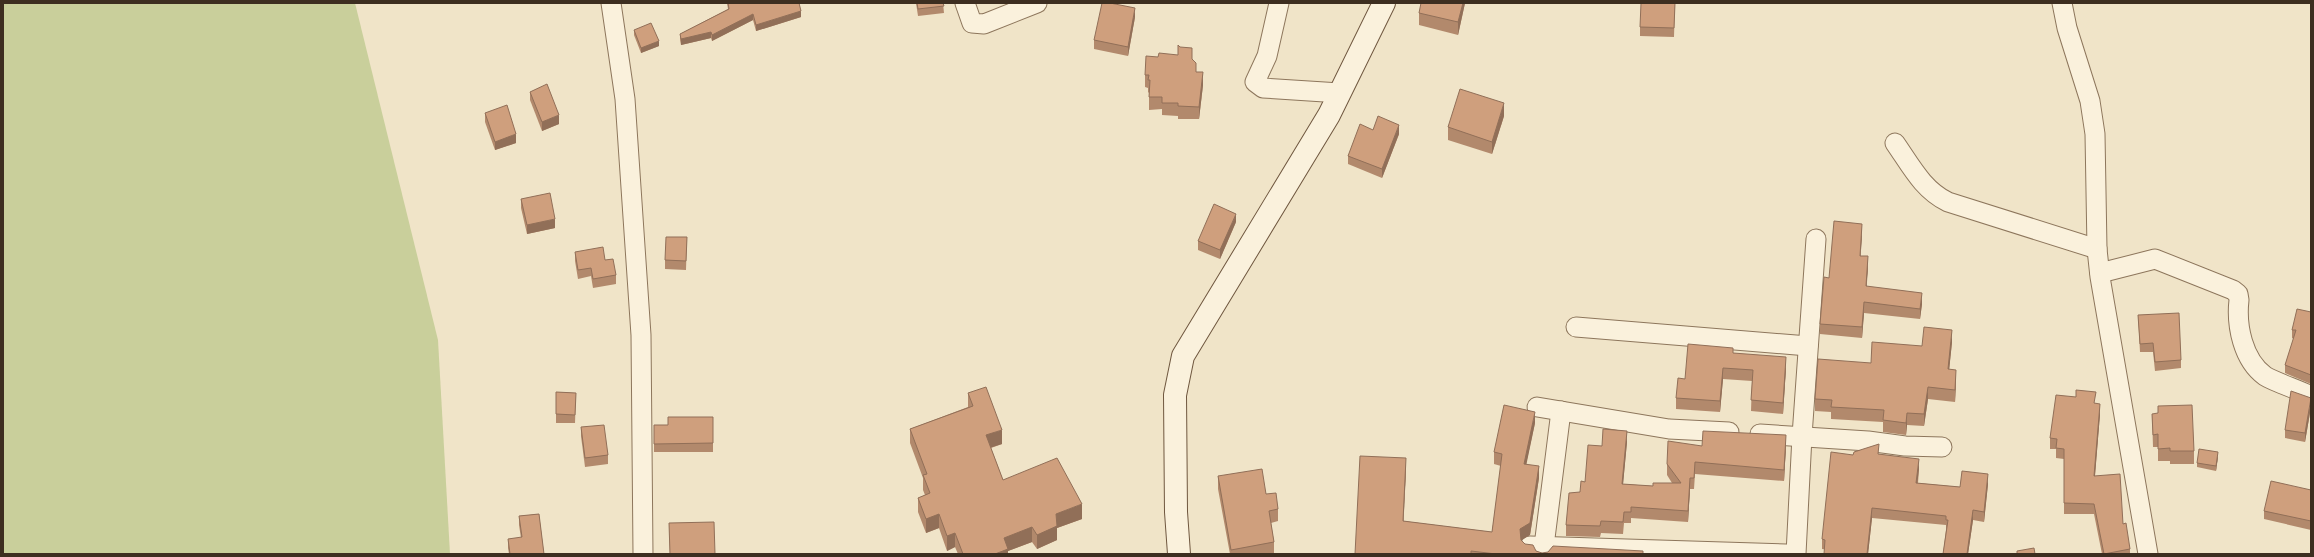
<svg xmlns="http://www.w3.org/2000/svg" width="2314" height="557" viewBox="0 0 2314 557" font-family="'Libre Baskerville',serif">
  <rect width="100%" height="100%" fill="#f0e4c8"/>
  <!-- green -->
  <path fill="#c9cf9b" d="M3,3H355L438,340L450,554H3Z"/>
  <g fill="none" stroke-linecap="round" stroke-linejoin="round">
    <defs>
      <g id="minor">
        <path d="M611,3L625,99L641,335L643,554"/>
        <path d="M965,3L972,23L984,24L1037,3"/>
        <path d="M1279,3L1267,56L1255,82L1263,88L1340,93"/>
        <path d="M2062,3L2067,28L2090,101L2095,134L2097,249L2100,277L2148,554"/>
        <path d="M1895,143C1911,166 1923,190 1948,202L2097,249"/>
        <path d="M2100,273L2155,259L2233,290L2238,294L2239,300C2236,326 2243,360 2265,376C2275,382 2299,390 2311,396"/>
        <path d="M1576,327L1808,346"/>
        <path d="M1537,407L1669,429L1729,432"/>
        <path d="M1760,434L1868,441L1905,446L1942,447"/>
        <path d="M1530,546L1786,554"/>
        <path d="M1543,554L1561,411"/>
        <path d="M1796,554L1802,436L1816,239"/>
      </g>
      <path id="secondary" d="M1179,554L1176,512L1175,395L1183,356L1329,115L1384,3"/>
    </defs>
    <!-- minor casing -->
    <use href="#minor" stroke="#8d765c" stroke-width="21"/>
    <!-- secondary casing -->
    <use href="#secondary" stroke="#6f573f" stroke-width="24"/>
    <!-- minor -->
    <use href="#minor" stroke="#faf1dc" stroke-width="19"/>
    <!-- secondary -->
    <use href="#secondary" stroke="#faf1dc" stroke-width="22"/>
  </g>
  <!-- wall -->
  <g fill="#b2896c">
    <path d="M727,3H799L801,17L756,31L753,20L712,41L711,38L681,45L680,40V34L728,9Z"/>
    <path d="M916,3H943L944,13L918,16Z"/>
    <path d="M1465,3L1458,35L1419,25V13Z"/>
    <path d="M1675,3L1674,37L1640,36V27Z"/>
    <path d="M1135,17L1128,56L1094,49V40Z"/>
    <path d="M634,30L659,46L641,53L634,35Z"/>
    <path d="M1158,57L1192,59L1196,72L1203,85L1199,119H1178V116L1162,115V109L1149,110V93L1148,92V88L1145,87V75Z"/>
    <path d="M530,92L559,124L542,131L530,100Z"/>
    <path d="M485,113L516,143L495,150L485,122Z"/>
    <path d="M1504,116L1492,154L1448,140V127Z"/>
    <path d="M1373,130L1399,134L1382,178L1348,164V156Z"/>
    <path d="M521,199L555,228L527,234L521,208Z"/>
    <path d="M1236,222L1220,259L1198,250V241Z"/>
    <path d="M1862,235L1860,256L1868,267L1866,287L1922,304L1920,319L1864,313L1862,338L1820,334V324L1829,278Z"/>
    <path d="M687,237L686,270L665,269V260Z"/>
    <path d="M575,252L605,260L616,275V284L593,288L591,276L578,279L575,261Z"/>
    <path d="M2311,312V384L2285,373V365L2294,339L2292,338V330Z"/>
    <path d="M2138,315L2181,360V368L2155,371L2153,352H2140Z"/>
    <path d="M1952,342L1949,370L1956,382L1955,402L1928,399L1924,426L1907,425L1906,435L1883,432V422L1831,419V412L1815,411V399L1871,363L1922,346Z"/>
    <path d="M1733,353L1786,368L1783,414L1751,411L1752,381L1723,379L1720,412L1676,409V398L1685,379Z"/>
    <path d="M556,392L576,393L575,423H556Z"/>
    <path d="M968,393L1002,444L991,448L1003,480L1082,519L1057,528V540L1037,549L1032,542L1008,551V554H958L955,547L947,551L939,528L926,533L918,512V498L925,495L923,490V478L910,443V429L968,407Z"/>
    <path d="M2095,403L2100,414L2095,476L2123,524L2130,549V554H2102L2094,514H2064V459L2056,458V449H2050V438Z"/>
    <path d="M2311,407L2305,442L2285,438V430Z"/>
    <path d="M2152,414L2194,451V464H2170V461H2158V447H2153Z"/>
    <path d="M713,417V452H654V425H668Z"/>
    <path d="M1535,423L1526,464L1539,478L1530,535L1521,540L1525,544L1536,551L1542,553L1643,554H1355L1406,470L1403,521L1492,532L1501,466L1494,464V452Z"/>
    <path d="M581,427L608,455V464L585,467L581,436Z"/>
    <path d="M1627,442L1623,484L1653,486L1672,483L1667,475V464L1702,446H1786L1784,481L1695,474L1694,489H1690L1688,522L1631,518V523H1624L1623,534L1601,533L1600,537L1566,536V525L1580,492L1602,446Z"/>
    <path d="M1879,454L1919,469L1918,483L1960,487L1988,484L1984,522L1973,520L1968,554H1943L1946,530V525L1872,518L1868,554L1822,549V539L1853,455Z"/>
    <path d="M2218,457L2216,471L2197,467V463Z"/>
    <path d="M1218,476L1266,494L1278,509V521L1271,523L1274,542V554H1230L1218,489Z"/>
    <path d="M2311,490V530L2264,519V511Z"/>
    <path d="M539,514L544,554H509L508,548V539L521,538L519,525V516Z"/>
    <path d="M669,523L715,554H670Z"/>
  </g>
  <!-- shaded-wall -->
  <g fill="#916f58">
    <path d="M1463,3H1465L1458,35V22Z"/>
    <path d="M1135,8V17L1128,56V47Z"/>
    <path d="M801,11V17L756,31V25Z"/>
    <path d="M753,14V20L712,41V35Z"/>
    <path d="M711,32V38L681,45V39Z"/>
    <path d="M659,41V46L641,53V48Z"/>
    <path d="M1203,72V85L1199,119V107Z"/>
    <path d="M1504,103V116L1492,154V142Z"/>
    <path d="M559,115V124L542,131V122Z"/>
    <path d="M1399,125V134L1382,178V169Z"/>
    <path d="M516,134V143L495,150V142Z"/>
    <path d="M1236,214V222L1220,259V250Z"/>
    <path d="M555,219V228L527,234V225Z"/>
    <path d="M1862,224V235L1860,266V256Z"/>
    <path d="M1868,256V267L1866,297V286Z"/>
    <path d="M1922,293V304L1920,319V309Z"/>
    <path d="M1864,302V313L1862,338V327Z"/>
    <path d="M1952,330V342L1948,381V369Z"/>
    <path d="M1786,357V368L1783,414V403Z"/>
    <path d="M1723,368V379L1720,412V401Z"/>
    <path d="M1956,370V382L1955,402V390Z"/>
    <path d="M1928,387V399L1924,426V414Z"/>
    <path d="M2311,398V407L2305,442V433Z"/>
    <path d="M2100,404V414L2094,487V476Z"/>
    <path d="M1535,412V423L1524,476V464Z"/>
    <path d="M1907,413V425L1906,435V423Z"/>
    <path d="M1002,430V444L986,449V435Z"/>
    <path d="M1627,431V442L1622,495V484Z"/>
    <path d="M1786,435V446L1784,481V470Z"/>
    <path d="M2218,452V457L2216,471V466Z"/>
    <path d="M1406,458V470L1403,533V521Z"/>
    <path d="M1919,459V469L1916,493V483Z"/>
    <path d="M1539,466V478L1530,535L1520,541V529Z"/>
    <path d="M1988,474V484L1984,522V512Z"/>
    <path d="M1690,478V489L1688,522V511Z"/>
    <path d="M1082,504V519L1057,528V540L1037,549V535L1056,514Z"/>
    <path d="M1872,508V518L1868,554H1867Z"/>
    <path d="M1973,510V520L1968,554H1967Z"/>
    <path d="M939,514V528L926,533V519Z"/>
    <path d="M1032,527V542L1008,551V554H995L1004,538Z"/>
    <path d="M955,533V547L947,551V536Z"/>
  </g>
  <!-- building -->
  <g fill="#cf9f7d" stroke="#916f58">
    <path d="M728,3H799L801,11L756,25L753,14L712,35L711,32L681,39L680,34L729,9Z"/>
    <path d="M917,3H943L944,6L918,9Z"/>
    <path d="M1102,3H1110L1135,8L1128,47L1094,40Z"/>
    <path d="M1421,3H1463L1458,22L1419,13Z"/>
    <path d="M1641,3H1675L1674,28L1640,27Z"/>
    <path d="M651,23L659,41L641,48L634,30Z"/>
    <path d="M1178,45L1180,47L1192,48V59L1196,63V72H1203L1199,107L1178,106V103H1162V97H1149L1150,80H1148L1149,75H1145L1146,56L1158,57L1159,53L1178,55Z"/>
    <path d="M547,84L559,115L542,122L530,92Z"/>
    <path d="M1460,89L1504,103L1492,142L1448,127Z"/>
    <path d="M507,105L516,134L495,142L485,113Z"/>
    <path d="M1378,116L1399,125L1382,169L1348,156L1360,124L1373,130Z"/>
    <path d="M550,193L555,219L527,225L521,199Z"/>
    <path d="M1214,204L1236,214L1220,250L1198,241Z"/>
    <path d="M1834,221L1862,224L1860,256H1868L1866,286L1922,293L1920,309L1864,302L1862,327L1820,324L1824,277L1829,278Z"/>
    <path d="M666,237H687L686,261L665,260Z"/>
    <path d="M603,247L605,260L613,259L616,275L593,279L591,268L578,270L575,252Z"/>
    <path d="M2297,309L2311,312V375L2285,365L2296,330H2292Z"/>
    <path d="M2179,313L2181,360L2155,362L2153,343L2140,344L2138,315Z"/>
    <path d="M1924,327L1952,330L1948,369L1956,370L1955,390L1928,387L1924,414L1907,413L1906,423L1883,420L1884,410L1831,407L1832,400L1815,399L1818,359L1871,363L1872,342L1922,346Z"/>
    <path d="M1688,344L1733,348V353L1786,357L1783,403L1751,400L1753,370L1723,368L1720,401L1676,398L1678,378L1685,379Z"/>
    <path d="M986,387L1002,430L986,435L1003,480L1057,458L1082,504L1056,514L1057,526L1037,535L1032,527L1004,538L1008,549L995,554H963L955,533L947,536L939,514L926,519L918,498L930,493L923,475L927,474L910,429L973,406L968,393Z"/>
    <path d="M2076,390L2096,392L2094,403L2100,404L2094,476L2120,474L2123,524L2126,523L2130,549L2104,554L2094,504L2064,503V449L2056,448L2057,439L2050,438L2056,395L2076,397Z"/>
    <path d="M2291,391L2311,398L2305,433L2285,430Z"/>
    <path d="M556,392L576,393L575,415L556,414Z"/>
    <path d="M1504,405L1535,412L1524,464L1539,466L1530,523L1520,529L1521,540L1525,544L1533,545L1536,551L1542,553L1548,552L1553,546L1643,551V554H1496L1471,551V554H1355L1360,456L1406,458L1403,521L1492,532L1502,454L1494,452Z"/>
    <path d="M2192,405L2194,451H2170V448L2158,449V434L2153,435L2152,414L2158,413V406Z"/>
    <path d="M668,417H713V443L654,444V425H668Z"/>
    <path d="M604,425L608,455L585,458L581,427Z"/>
    <path d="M1603,429L1627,431L1622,484L1653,486V483H1681L1667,464L1668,441L1702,446L1703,431L1786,435L1784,470L1695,462L1694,478H1690L1688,511L1631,507V512H1624L1623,522L1601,521L1600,526L1566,525L1569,493L1580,492L1581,481L1585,482L1588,445L1602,446Z"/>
    <path d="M1879,444L1878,454L1919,459L1916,483L1960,487L1962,471L1988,474L1984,512L1973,510L1967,554H1943L1948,520H1946V516L1872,508L1867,554H1870H1824L1825,540L1822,539L1831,452L1853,455L1854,452Z"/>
    <path d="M2199,449L2218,452L2216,466L2197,463Z"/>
    <path d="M1262,469L1266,494L1276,493L1278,509L1269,511L1274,542L1231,550L1218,476Z"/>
    <path d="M2271,481L2311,490V521L2264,511Z"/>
    <path d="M539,514L544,554H510L508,539L522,537L519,516Z"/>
    <path d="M714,522L715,554H670L669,523Z"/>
    <path d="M2034,548L2035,554H2017V551Z"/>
  </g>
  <!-- border -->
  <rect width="2314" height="557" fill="none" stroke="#3d2e20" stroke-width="8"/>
</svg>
